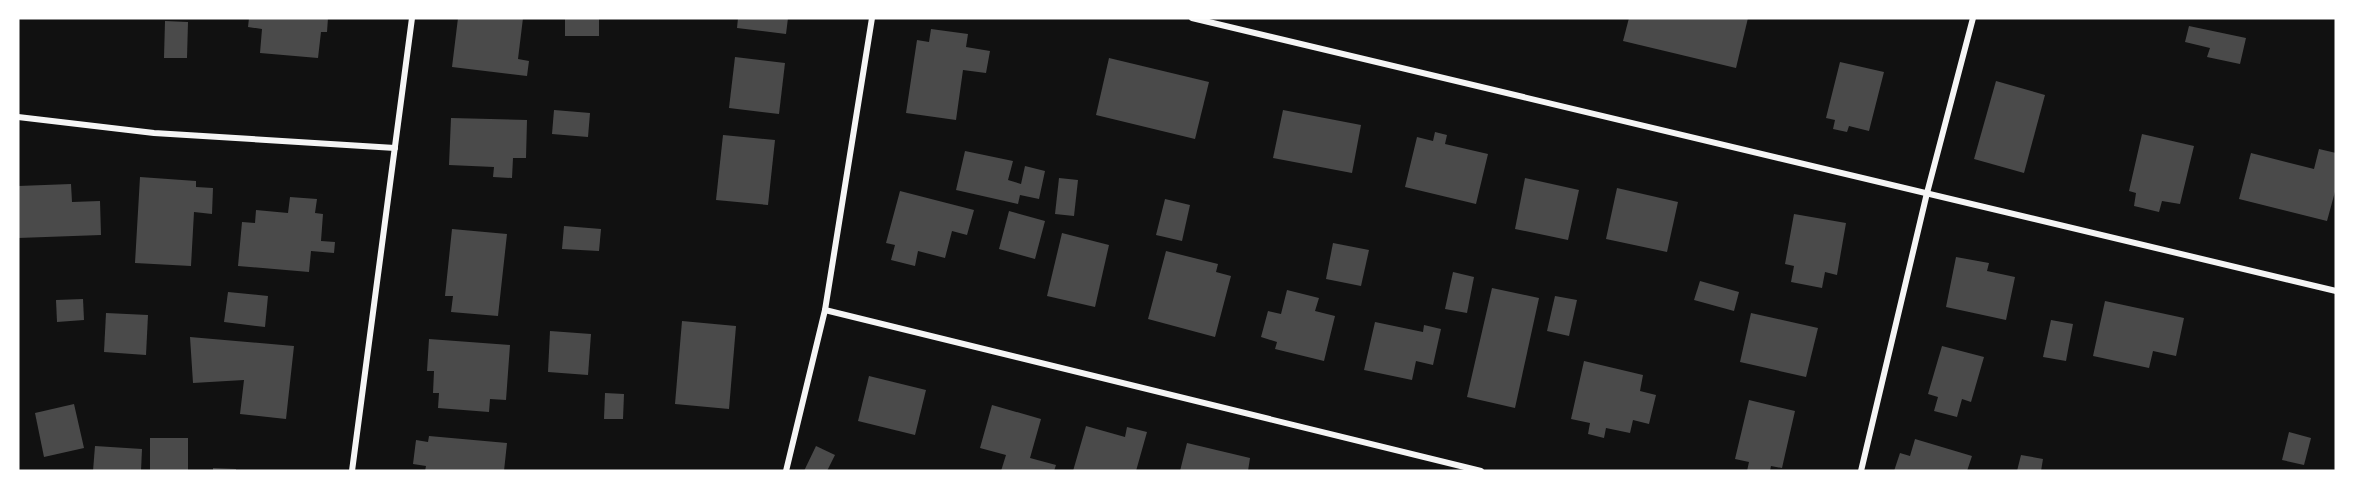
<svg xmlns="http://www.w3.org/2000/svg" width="2354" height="489" viewBox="0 0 2354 489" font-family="Merriweather,serif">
  <rect width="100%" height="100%" fill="#111"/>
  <!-- building -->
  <g fill="#4a4a4a">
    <path d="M249,18H328L327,32H321L318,58L260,53L262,29L248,27Z"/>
    <path d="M458,18H523L518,59L529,61L527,76L452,67Z"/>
    <rect x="565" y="18" width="34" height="18"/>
    <path d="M738,18H788L786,34L737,28Z"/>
    <path d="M1629,18H1748L1736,68L1623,41Z"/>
    <path d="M165,21L188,22L187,58H164Z"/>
    <path d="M2189,26L2246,38L2240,64L2207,57L2210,48L2185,42Z"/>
    <path d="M931,29L968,34L966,47L990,51L986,73L963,70L956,120L906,113L917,40L929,42Z"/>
    <path d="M735,57L785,63L779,114L729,108Z"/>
    <path d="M1109,58L1209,82L1195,139L1096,115Z"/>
    <path d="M1840,62L1884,72L1869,131L1849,126L1847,132L1833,129L1835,120L1826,118Z"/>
    <path d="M1996,81L2045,95L2024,173L1974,159Z"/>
    <path d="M554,110L590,113L588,137L552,134Z"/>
    <path d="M1283,110L1361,125L1352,173L1273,158Z"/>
    <path d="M451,118L527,120L526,158H513L512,178L493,177L494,167L449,165Z"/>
    <path d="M1435,132L1447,135L1445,144L1488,154L1476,204L1405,187L1417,137L1433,141Z"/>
    <path d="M2142,134L2194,146L2180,204L2162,201L2159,212L2134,206L2136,193L2129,191Z"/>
    <path d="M723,135L775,140L768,205L716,200Z"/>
    <path d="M2319,149L2336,153V188L2327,221L2239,199L2251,153L2314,169Z"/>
    <path d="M965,151L1013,161L1008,180L1021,184L1025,166L1045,171L1039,199L1020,195L1018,204L956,190Z"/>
    <path d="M140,177L196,181V187L213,188L212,214L194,212L191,266L135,263Z"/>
    <path d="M1059,178L1078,180L1074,216L1055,214Z"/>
    <path d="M1525,178L1579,190L1568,240L1515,229Z"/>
    <path d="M71,184L72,202L100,201L101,235L18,238V186Z"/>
    <path d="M1617,188L1678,202L1667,252L1606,239Z"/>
    <path d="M900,191L974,210L967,235L952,231L945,258L918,251L915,266L891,260L895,245L886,243Z"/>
    <path d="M290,197L317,199L315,213L323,214L321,241L335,242L334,253L311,251L309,272L238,266L242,222L255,223L256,210L288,213Z"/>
    <path d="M1165,199L1190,205L1182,241L1156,235Z"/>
    <path d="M1009,211L1045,221L1035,259L999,249Z"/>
    <path d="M1794,214L1846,223L1837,275L1825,272L1822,288L1791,282L1794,266L1785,264Z"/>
    <path d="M564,226L601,229L599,251L562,249Z"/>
    <path d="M452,229L507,234L498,316L451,312L453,296H445Z"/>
    <path d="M1062,233L1109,245L1095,307L1047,296Z"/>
    <path d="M1333,243L1369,250L1361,286L1326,279Z"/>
    <path d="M1166,251L1218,264L1216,272L1231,276L1215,337L1148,319Z"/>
    <path d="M1956,257L1989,263L1987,271L2015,277L2006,320L1946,307Z"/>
    <path d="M1453,272L1474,277L1467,313L1445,309Z"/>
    <path d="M1700,281L1739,292L1734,311L1694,300Z"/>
    <path d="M1492,288L1539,298L1515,408L1467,397Z"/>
    <path d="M1287,290L1319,298L1315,311L1335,316L1324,361L1275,349L1277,342L1261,337L1268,311L1281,314Z"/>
    <path d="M228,292L268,296L265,327L224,322Z"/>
    <path d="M1555,296L1577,300L1569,336L1547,331Z"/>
    <path d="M83,299L84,320L57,322L56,300Z"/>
    <path d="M2105,301L2184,318L2176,356L2153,351L2149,368L2093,356Z"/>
    <path d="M106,313L148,315L146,355L104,352Z"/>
    <path d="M1751,313L1818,328L1806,377L1740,362Z"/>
    <path d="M2051,320L2073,324L2066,361L2043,357Z"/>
    <path d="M682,321L736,326L729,409L675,404Z"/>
    <path d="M1375,322L1423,332L1424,325L1441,329L1433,365L1416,361L1412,380L1364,370Z"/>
    <path d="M550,331L591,334L588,375L548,372Z"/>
    <path d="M190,337L294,346L286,419L240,414L244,380L193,383Z"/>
    <path d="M429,339L510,345L506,400L490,399L489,412L438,408L439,393H433L434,371H427Z"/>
    <path d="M1942,346L1984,357L1971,402L1962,399L1957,417L1934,411L1938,397L1928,394Z"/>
    <path d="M1584,361L1643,375L1640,391L1656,395L1649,424L1633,420L1630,433L1606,428L1604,438L1588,434L1590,423L1571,419Z"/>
    <path d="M869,376L926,390L915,435L858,421Z"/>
    <path d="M605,393L624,394L623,419H604Z"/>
    <path d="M1749,400L1795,411L1782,468L1771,466L1770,471H1747L1749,462L1735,459Z"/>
    <path d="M74,404L84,448L44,457L35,413Z"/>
    <path d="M992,405L1041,419L1030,458L1056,465L1054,471H1001L1006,455L980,448Z"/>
    <path d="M1086,426L1125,437L1127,427L1147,432L1136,471H1073Z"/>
    <path d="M2289,432L2311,438L2304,465L2282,460Z"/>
    <path d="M429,436L507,443L504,471H425L426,466L413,464L416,440L428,442Z"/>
    <rect x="150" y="438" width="38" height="33"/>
    <path d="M1915,439L1972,456L1967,471H1894L1900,453L1910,456Z"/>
    <path d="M1187,443L1250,458L1248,471H1180Z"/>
    <path d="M95,446L142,449L141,471H93Z"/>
    <path d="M816,446L835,455L827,471H804Z"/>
    <path d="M2021,455L2043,459L2041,471H2017Z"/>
    <path d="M213,468L236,469V471H213Z"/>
  </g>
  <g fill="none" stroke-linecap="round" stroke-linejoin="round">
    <!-- minor -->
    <g stroke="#f5f5f5" stroke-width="6">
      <path d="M1192,18L2336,291"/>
      <path d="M18,117L154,133L395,148"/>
      <path d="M825,310L1481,471"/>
      <path d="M352,471L412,18"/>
      <path d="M786,471L825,310L872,18"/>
      <path d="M1861,471L1927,193L1973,18"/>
    </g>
  </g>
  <!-- border -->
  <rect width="2354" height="489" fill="none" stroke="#ffffff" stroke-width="39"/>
</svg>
